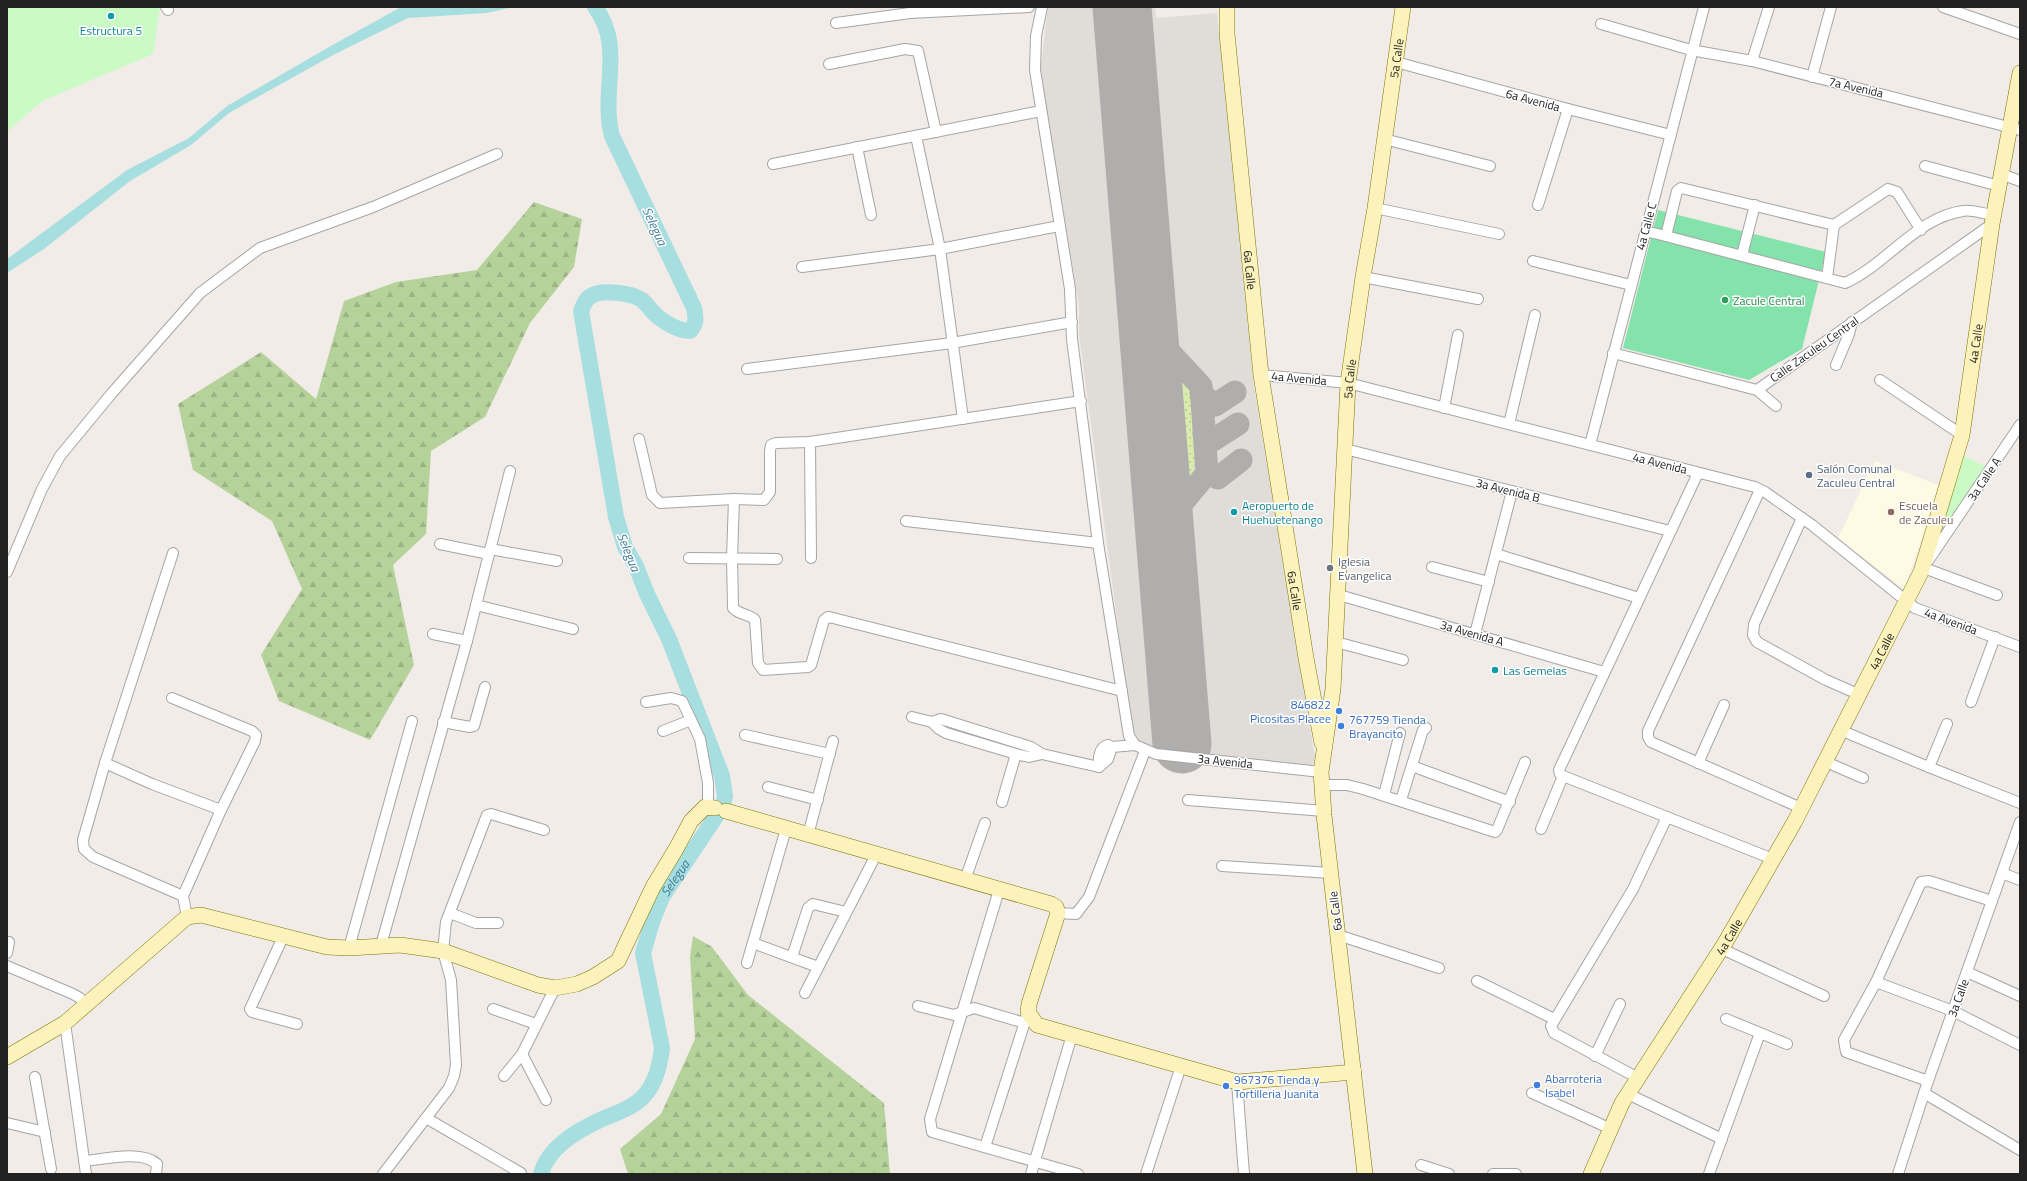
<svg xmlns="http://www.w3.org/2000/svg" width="2027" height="1181" viewBox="0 0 2027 1181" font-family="'Titillium Web',sans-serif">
  <defs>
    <pattern id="grass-dots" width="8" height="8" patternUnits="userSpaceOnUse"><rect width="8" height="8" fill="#d9ecad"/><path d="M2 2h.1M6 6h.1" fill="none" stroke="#baca95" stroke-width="1.8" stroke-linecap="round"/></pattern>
    <pattern id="forest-firs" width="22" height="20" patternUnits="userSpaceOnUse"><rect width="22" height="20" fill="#b6d29b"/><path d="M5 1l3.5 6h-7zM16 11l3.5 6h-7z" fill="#9cb485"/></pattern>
  </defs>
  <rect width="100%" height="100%" fill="#f2ece8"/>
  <!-- education -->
  <path fill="#fffae3" d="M1875,461L1941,486L1904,589L1838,538Z"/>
  <!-- airport -->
  <path fill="#e0ddd9" d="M1048,7H1155L1156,18L1217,13L1253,379L1315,758L1311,768L1145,748L1133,740L1079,334V305L1040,74Z"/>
  <!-- grass -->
  <path fill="url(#grass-dots)" d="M1168,365C1179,369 1186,377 1191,386C1193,412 1202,460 1189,482C1186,487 1179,490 1174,493L1171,491L1163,367Z"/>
  <!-- forest -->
  <g fill="url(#forest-firs)">
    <path d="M534,202L582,219L574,267L530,323L485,417L431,451L426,534L393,565L414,665L370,740L279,701L261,655L302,589L272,521L193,470L178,404L261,352L316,399L344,301L396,282L477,270Z"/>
    <path d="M693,936L712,947L748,995L884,1103L890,1174H628L620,1149L661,1114L695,1039L690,957Z"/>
  </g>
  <!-- park -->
  <g fill="#cbfbc5">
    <path d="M7,7H160L153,54L42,101L7,132Z"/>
    <path d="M1960,454L1993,470L1940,542Z"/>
  </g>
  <!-- pitch -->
  <path fill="#84e2ab" d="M1658,210L1826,252L1802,349L1749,380L1623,348Z"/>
  <!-- water -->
  <path fill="#a7dee0" d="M401,7H513L487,13L408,18L335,54L229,113L191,145L130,181L44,249L7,273V259L127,170L189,138L227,106L329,47Z"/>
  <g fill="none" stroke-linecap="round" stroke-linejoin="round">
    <!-- river -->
    <path stroke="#a7dee0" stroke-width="16" id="s1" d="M541,1174C548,1148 575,1132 598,1121C613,1114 632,1109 644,1096C656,1083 660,1065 662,1048L643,953L652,922L662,897L723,806L725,796L722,776L669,639L647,594L636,566L625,547L616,517L581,311C584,305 585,299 591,296C602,289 632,293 642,300C648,305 651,311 657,316C665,323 679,331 690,331C697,323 696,317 694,308L612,136C600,91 625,47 595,7"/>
    <!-- taxiway -->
    <g stroke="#b0aeac" stroke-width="23">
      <path d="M1148,329L1201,386L1207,473L1164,525"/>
      <path d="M1201,394L1215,405L1235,392"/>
      <path d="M1204,434L1213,440L1238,424"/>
      <path d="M1207,473L1218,478L1241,460"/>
    </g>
    <!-- runway -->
    <path stroke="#b0aeac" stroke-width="59" d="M1122,7L1182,744"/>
    <defs>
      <g id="street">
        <path d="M166,7L168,10"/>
        <path d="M1042,7L1036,36L1035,70L1070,289L1072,339L1098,543L1129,736L1135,745L1156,754L1321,772"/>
        <path d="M1943,7L2020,34"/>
        <path d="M836,23L910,13L1029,7"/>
        <path d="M1601,24L1691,50L1752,61L2020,130"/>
        <path d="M1752,61L1769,7"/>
        <path d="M1396,62L1568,109L1671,135"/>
        <path d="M829,64L905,49L918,51L936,132"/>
        <path d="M1812,77L1831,7"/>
        <path d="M916,136L940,249L963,419"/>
        <path d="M1384,139L1490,166"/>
        <path d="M857,147L871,215"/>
        <path d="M773,164L1041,111"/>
        <path d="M1925,166L1999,186"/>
        <path d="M2001,174L2020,181"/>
        <path d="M1538,205L1568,109"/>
        <path d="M1375,208L1499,234"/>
        <path d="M1921,230L1897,192L1888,189L1834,225L1681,188L1677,191L1666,236L1845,283C1886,265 1917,217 1963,211C1971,209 1984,214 1993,215"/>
        <path d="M1645,231L1666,236"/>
        <path d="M1742,255L1755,205"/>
        <path d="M1533,261L1631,285"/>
        <path d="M802,267L940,249L1059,226"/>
        <path d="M1363,277L1478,299"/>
        <path d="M1827,278L1834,225"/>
        <path d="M1613,353L1757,390L1992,224"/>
        <path d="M1836,365L1849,334L1852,322"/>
        <path d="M747,369L952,343L1072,322"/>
        <path d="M1261,375L1348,383L1755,487L1765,492L1812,525L1915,608L2020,647"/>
        <path d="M1880,380L1962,435"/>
        <path d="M1757,390L1776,406"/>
        <path d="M1444,408L1458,335"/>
        <path d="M1509,424L1535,315"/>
        <path d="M639,439L652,495L660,503L734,499L764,500L770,492V451L771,445L776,443L810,442L1081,401"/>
        <path d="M810,442L811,558"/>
        <path d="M1590,445L1704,7"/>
        <path d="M1345,449L1670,531"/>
        <path d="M1698,473L1559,770L1560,774L1563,776L1773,859"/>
        <path d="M1760,490L1648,731V737L1651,742L1801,808"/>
        <path d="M734,499L732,558L733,608C739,615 750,614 755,620L758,663L763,670L808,667L811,665L824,620L828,617L833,618L1122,691"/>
        <path d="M1802,518L1754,624L1753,635L1757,642L1826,680L1858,694"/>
        <path d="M906,521L1098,543"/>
        <path d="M440,544L489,554"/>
        <path d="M490,549L557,561"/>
        <path d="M173,553L105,763L83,840L84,849L93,857L183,896"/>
        <path d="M1496,554L1639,598"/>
        <path d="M689,558L777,559"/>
        <path d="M1928,561L2020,425"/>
        <path d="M1432,567L1489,582"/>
        <path d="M1924,568L1997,595"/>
        <path d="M7,572L42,489L60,456L112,393L200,293L260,248L373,207L497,154"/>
        <path d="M1339,595L1604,672"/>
        <path d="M476,605L573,629"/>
        <path d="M433,634L467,641"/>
        <path d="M1475,634L1512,491"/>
        <path d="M1336,642L1403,660"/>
        <path d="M172,698L252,731L256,735L255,741L221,810L183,896L187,917"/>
        <path d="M646,702L671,698L682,701L700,739L708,783V807"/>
        <path d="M1971,702L1995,637"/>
        <path d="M912,717L932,722L941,719L1031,747L1042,754L1099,767L1108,759L1112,747L1135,745"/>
        <path d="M443,722L470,727L474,726L485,687"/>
        <path d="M932,722L939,729L946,733L1016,754L1029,757L1042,754"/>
        <path d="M1840,730L1931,768L2020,803"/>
        <path d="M663,731L691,720"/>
        <path d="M745,735L830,754"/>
        <path d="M1826,762L1863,778"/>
        <path d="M105,763L152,784L221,810"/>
        <path d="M1698,763L1724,705"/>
        <path d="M1412,766L1510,802"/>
        <path d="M1099,767C1098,759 1099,747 1108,745L1112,747"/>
        <path d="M1929,767L1947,724"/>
        <path d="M1322,785H1347L1363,789L1495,832L1497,830L1525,762"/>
        <path d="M768,787L818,800"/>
        <path d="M1384,795L1400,733"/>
        <path d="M1188,800L1324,811"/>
        <path d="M1401,800L1423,730L1426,728"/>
        <path d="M1002,802L1016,754"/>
        <path d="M1541,829L1563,776"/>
        <path d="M808,835L833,741"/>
        <path d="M1222,866L1331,873"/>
        <path d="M2002,873L2020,880"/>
        <path d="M965,880L985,823"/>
        <path d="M999,890L930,1119L932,1132L1078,1174"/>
        <path d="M450,913L476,923H498"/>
        <path d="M1058,913L1076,914L1089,897L1145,751"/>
        <path d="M1338,935L1439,968"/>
        <path d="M283,937L250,1009L252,1012L297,1024"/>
        <path d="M753,943L818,967"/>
        <path d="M381,945L467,641L510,471"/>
        <path d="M349,948L412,721"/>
        <path d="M1722,949L1824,996"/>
        <path d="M7,953L9,942"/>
        <path d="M792,957L808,908L813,904L846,912"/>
        <path d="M747,963L786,829"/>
        <path d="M7,966L73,994L80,998L86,1006"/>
        <path d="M1967,972L2020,996"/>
        <path d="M1477,981L1554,1019"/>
        <path d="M1876,982L1953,1011L2020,1045"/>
        <path d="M805,993L876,855"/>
        <path d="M918,1006L954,1015L974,1008L1025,1023"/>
        <path d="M493,1009L536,1024"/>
        <path d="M1726,1019L1787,1044"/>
        <path d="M65,1023L86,1174"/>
        <path d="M522,1054L546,1100"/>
        <path d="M1595,1056L1620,1004"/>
        <path d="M504,1076L522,1054L555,988"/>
        <path d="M35,1077L51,1169"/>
        <path d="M1638,1078L1554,1033L1551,1026L1633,889L1667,817"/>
        <path d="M1928,1081L1846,1052L1844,1040L1876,982L1921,882L1929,881L1992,901"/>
        <path d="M1237,1082L1244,1174"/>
        <path d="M1532,1093L1611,1129"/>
        <path d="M1924,1093L2020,1150"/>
        <path d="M1628,1094L1722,1139"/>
        <path d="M426,1118L521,1173"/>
        <path d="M7,1123L45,1132"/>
        <path d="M985,1147L1028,1012"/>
        <path d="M85,1161C105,1159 142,1150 157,1164L156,1174"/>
        <path d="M1421,1165L1449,1174"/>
        <path d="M383,1174L449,1088L454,1076L456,1065L451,980L443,951L446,922L487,815L491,814L544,830"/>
        <path d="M1031,1174L1072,1035"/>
        <path d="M1146,1174L1181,1066"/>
        <path d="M1493,1174H1516"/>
        <path d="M1709,1174L1760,1033"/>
        <path d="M1898,1174L1928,1081L2020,822"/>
      </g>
      <g id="secondary">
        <path id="s2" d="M1227,7V34L1261,375L1306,658L1322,743"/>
        <path d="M726,811L1051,904L1056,907L1058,913L1029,1004L1028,1012L1037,1025L1237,1082L1354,1072"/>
        <path d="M7,1057L65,1023L187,917L201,915L327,947L349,948L400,945L443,951L538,985L555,988L577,984L593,977L618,961L653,887L676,849L691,821L705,807L715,808"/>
        <path id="s3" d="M1365,1174L1324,815L1321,772L1333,689L1348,383L1363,277L1375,208L1403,7"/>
        <path id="s4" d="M1591,1174L1622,1103L1725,943L1795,821L1921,572L1962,435L1992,224L2020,73"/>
      </g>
    </defs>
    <!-- street casing -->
    <use href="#street" stroke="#a5a5a5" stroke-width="12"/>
    <!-- secondary casing -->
    <use href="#secondary" stroke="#7f7401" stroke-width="16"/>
    <!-- street -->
    <use href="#street" stroke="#fff" stroke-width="10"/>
    <!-- secondary -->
    <use href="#secondary" stroke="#fcf2bc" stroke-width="15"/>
  </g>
  <!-- markers -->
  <g fill="#0f9aa8" stroke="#fff" stroke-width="1.5">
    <circle cx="111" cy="16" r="4"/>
    <circle cx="1234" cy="512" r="4"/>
    <circle cx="1495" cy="670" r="4"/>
  </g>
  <circle fill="#2e9e5b" stroke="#fff" stroke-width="1.5" cx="1725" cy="300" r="4"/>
  <circle fill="#5c6f8a" stroke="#fff" stroke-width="1.5" cx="1809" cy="475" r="4"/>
  <circle fill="#8d6e63" stroke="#fff" stroke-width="1.5" cx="1891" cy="512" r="4"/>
  <circle fill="#6b7280" stroke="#fff" stroke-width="1.5" cx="1330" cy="568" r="4"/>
  <g fill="#3f7fe0" stroke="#fff" stroke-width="1.5">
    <circle cx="1339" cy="711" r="4"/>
    <circle cx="1341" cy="726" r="4"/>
    <circle cx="1537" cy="1085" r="4"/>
    <circle cx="1226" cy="1086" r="4"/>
  </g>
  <g text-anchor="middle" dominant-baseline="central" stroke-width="3" stroke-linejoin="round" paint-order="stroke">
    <!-- culture labels -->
    <g font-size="12" fill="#0d838f" stroke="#fff" text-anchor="start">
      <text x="111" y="30" text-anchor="middle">Estructura 5</text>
      <text x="1242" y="505">Aeropuerto de<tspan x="1242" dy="14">Huehuetenango</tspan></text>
      <text x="1503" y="670">Las Gemelas</text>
    </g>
    <!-- street labels -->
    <g font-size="12" fill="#212121" stroke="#fff">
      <text stroke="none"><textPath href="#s3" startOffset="1123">5a Calle</textPath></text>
      <text transform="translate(1856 87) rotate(13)">7a Avenida</text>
      <text transform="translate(1533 100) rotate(15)">6a Avenida</text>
      <text transform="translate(1646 226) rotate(-75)">4a Calle C</text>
      <text stroke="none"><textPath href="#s2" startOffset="264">6a Calle</textPath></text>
      <text stroke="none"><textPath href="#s4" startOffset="923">4a Calle</textPath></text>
      <text transform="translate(1814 349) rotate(-35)">Calle Zaculeu Central</text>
      <text transform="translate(1299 378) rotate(5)">4a Avenida</text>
      <text stroke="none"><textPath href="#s3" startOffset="799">5a Calle</textPath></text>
      <text transform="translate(1660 463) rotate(14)">4a Avenida</text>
      <text transform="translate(1984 479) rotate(-56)">3a Calle A</text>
      <text transform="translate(1508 490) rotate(14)">3a Avenida B</text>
      <text stroke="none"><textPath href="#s2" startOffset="588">6a Calle</textPath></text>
      <text transform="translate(1951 621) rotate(20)">4a Avenida</text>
      <text transform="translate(1472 633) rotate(16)">3a Avenida A</text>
      <text stroke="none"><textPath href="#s4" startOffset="599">4a Calle</textPath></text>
      <text transform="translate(1225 761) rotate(6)">3a Avenida</text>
      <text transform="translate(1335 911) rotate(-97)">6a Calle</text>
      <text stroke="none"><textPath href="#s4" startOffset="275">4a Calle</textPath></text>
      <text transform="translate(1958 998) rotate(-70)">3a Calle</text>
    </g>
    <!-- leisure labels -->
    <g font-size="12" fill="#27864d" stroke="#fff" text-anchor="start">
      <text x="1733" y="300">Zacule Central</text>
    </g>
    <!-- service labels -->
    <g font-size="12" fill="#4e5e75" stroke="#fff" text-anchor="start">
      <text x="1817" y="468">Salón Comunal<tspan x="1817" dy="14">Zaculeu Central</tspan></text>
    </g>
    <!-- education labels -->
    <g font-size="12" fill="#785e54" stroke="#fff" text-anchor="start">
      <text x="1899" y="505">Escuela<tspan x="1899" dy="14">de Zaculeu</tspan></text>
    </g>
    <!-- worship labels -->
    <g font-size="12" fill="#5b616d" stroke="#fff" text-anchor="start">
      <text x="1338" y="561">Iglesia<tspan x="1338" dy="14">Evangelica</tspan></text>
    </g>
    <!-- shop labels -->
    <g font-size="12" fill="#366cbe" stroke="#fff" text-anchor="start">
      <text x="1331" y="704" text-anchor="end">846822<tspan x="1331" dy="14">Picositas Placee</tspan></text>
      <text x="1349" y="719">767759 Tienda<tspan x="1349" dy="14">Brayancito</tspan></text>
      <text x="1545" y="1078">Abarroteria<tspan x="1545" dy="14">Isabel</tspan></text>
      <text x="1234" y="1079">967376 Tienda y<tspan x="1234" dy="14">Tortilleria Juanita</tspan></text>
    </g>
    <!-- water labels -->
    <g font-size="13" font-style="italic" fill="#3e7a94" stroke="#fff">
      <text transform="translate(655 226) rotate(65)">Selegua</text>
      <text transform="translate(629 552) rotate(68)">Selegua</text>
      <text stroke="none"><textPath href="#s1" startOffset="364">Selegua</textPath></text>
    </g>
  </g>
  <!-- border -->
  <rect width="2027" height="1181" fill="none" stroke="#212121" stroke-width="16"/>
</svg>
